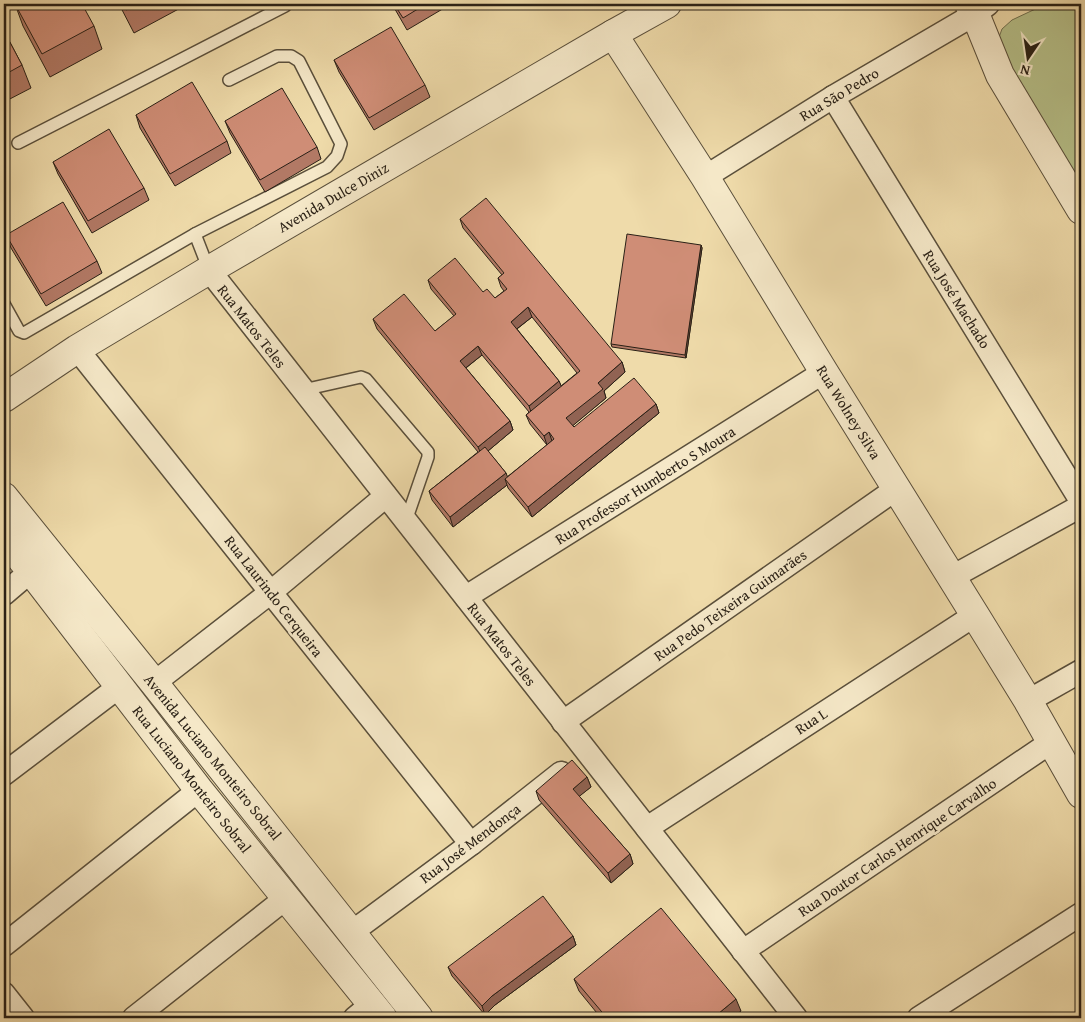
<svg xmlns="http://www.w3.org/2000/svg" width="1085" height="1022" viewBox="0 0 1085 1022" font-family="'Gentium Book Plus',serif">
  <rect width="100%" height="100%" fill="#efdbaa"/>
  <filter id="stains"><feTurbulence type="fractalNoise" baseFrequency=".004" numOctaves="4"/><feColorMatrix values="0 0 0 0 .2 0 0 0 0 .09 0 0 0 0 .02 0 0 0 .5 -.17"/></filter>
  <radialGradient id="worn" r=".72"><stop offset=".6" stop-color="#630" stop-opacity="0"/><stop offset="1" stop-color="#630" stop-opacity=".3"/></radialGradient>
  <!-- green -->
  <path fill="#b7c18a" stroke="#707050" d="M1046,4H1081V194L1008,72L998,40L1002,29L1012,20Z"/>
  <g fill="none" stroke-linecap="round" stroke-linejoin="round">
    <defs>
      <g id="service">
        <path d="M18,143L151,75L285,6"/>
        <path d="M195,234L209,270"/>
        <path d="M4,304L19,331L24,333L195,234L327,167L337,156L341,144L299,61L291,56H277L229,80"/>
        <path d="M303,390L361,377L366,379L428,452V457L406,521"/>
      </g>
      <g id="minor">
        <path d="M833,97L1081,501"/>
        <path d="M705,177L833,97L975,14L988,4"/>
        <path d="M209,270L796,1018"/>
        <path d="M77,349L471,844"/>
        <path d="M952,577L1081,506"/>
        <path d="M4,594L31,571"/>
        <path d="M466,597L824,372"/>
        <path d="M154,683L271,592L386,496"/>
        <path d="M1028,701L1081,671"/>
        <path d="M563,722L896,489"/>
        <path d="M4,774L120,686"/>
        <path d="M647,828L975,615"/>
        <path d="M352,932L471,844L561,773"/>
        <path d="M4,945L199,790"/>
        <path d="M743,951L1051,742"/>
        <path d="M4,994L23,1018"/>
        <path d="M134,1018L286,898"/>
        <path d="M355,1018L372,1004"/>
        <path d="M919,1018L1081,914"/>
      </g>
      <g id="tertiary">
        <path d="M969,4L978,21L1000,75L1081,210"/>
        <path d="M613,34L705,177L824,372L975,615L1028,701L1081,794"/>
        <path d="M4,398L77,349L209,270L613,34L667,4"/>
        <path d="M4,497L154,683L419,1018"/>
        <path d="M4,538L31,571L199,790L383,1018"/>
      </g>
    </defs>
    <!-- service casing -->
    <use href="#service" stroke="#5a4f3b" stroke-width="14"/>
    <!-- minor casing -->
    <use href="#minor" stroke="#5a4f3b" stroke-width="25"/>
    <!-- tertiary casing -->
    <use href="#tertiary" stroke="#5a4f3b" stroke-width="30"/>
    <!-- service -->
    <use href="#service" stroke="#f5e8c8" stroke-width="11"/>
    <!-- minor -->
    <use href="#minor" stroke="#f5e8c8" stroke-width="22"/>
    <!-- tertiary -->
    <use href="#tertiary" stroke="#f5e8c8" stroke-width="28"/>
  </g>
  <!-- wall -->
  <g fill="#b27965" stroke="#292016" fill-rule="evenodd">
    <path d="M15,4L94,26L102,49L50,77L23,26Z"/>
    <path d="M119,4H186V5L134,33Z"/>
    <path d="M392,4H451L407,30Z"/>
    <path d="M4,31L22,65L31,88L4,102Z"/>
    <path d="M334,60L425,85L430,97L374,130L339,72Z"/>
    <path d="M136,115L227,141L231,153L175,186L140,128Z"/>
    <path d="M225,121L317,147L321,159L265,192L230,133Z"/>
    <path d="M53,162L144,188L149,200L92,233L58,174Z"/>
    <path d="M460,219L622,362L625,372L604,391L606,398L572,426L574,427L656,404L659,413L532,517L508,488L507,485L453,527L432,500L429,491L478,452L377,329L373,319L435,331L454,316L431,289L428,280L483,292L495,298L504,291L501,287L498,278L502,275L463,228ZM532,317L577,373L561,386L559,381L517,329ZM482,355L529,412L526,415L530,424L547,445L507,477L506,473L488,451L513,430L510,421L466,368Z"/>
    <path d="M6,235L97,261L102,273L46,306L11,248Z"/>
    <path d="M701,245L702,248L686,358L612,347L611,344Z"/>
    <path d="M587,777L591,787L579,796L630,854L633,864L611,883L539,800L536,791Z"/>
    <path d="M573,936L576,945L495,1005L485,1015L452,976L448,967Z"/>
    <path d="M574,979L741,1011L732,1018H601L579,991Z"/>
  </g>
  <!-- shaded-wall -->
  <g fill="#916353" stroke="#292016">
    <path d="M701,245L702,248L686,358L685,355Z"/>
    <path d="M528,307L532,317L514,331L511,322Z"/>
    <path d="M478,346L482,355L463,370L460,361Z"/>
    <path d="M622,362L625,372L604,391L606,398L570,428L566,418L598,383Z"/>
    <path d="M559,381L563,390L532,415L529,406Z"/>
    <path d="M656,404L659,413L532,517L528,507Z"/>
    <path d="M510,421L513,430L482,456L478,447Z"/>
    <path d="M549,432L552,441L547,445L544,436Z"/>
    <path d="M506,473L510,483L505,479L507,485L453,527L450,517Z"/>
    <path d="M587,777L591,787L576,799L573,789Z"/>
    <path d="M630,854L633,864L611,883L608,873Z"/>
    <path d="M573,936L576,945L495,1005L485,1015L482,1006L492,996Z"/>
    <path d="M736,999L741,1011L732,1018H713Z"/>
  </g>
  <!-- building -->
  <g fill="#cf8d76" stroke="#292016">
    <path d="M15,4H82L94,26L42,54Z"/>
    <path d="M123,4H138L126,10Z"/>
    <path d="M394,4H426L403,18Z"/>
    <path d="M391,27L425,85L369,118L334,60Z"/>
    <path d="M4,31L22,65L4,75Z"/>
    <path d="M192,82L227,141L170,174L136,115Z"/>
    <path d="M282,88L317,147L260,180L225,121Z"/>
    <path d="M109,129L144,188L88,221L53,162Z"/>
    <path d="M486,198L622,362L598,383L603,389L566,418L574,427L634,378L656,404L528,507L505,479L554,439L549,432L544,436L526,415L580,371L528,307L511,322L559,381L529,406L478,346L460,361L510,421L478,447L373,319L404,294L435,331L456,314L428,280L455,258L483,292L487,289L495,298L507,289L498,278L504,273L460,219Z"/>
    <path d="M63,202L97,261L41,294L6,235Z"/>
    <path d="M627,234L701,245L685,355L611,344Z"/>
    <path d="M485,447L506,473L450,517L429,491Z"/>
    <path d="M572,760L587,777L573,789L630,854L608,873L536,791Z"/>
    <path d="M543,896L573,936L492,996L482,1006L448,967Z"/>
    <path d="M661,908L736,999L713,1018H607L574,979Z"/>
  </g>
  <g text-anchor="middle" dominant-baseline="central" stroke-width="5" stroke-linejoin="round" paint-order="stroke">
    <!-- street labels -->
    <g font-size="15" fill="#292016" stroke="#f5e8c8">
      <text transform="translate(839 94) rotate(-31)">Rua São Pedro</text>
      <text transform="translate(333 197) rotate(-30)">Avenida Dulce Diniz</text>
      <text transform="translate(957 299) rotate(58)">Rua José Machado</text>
      <text transform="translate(252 326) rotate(52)">Rua Matos Teles</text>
      <text transform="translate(849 412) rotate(58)">Rua Wolney Silva</text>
      <text transform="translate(645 485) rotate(-32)">Rua Professor Humberto S Moura</text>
      <text transform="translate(274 596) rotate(52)">Rua Laurindo Cerqueira</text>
      <text transform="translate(730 605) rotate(-35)">Rua Pedo Teixeira Guimarães</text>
      <text transform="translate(502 644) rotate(52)">Rua Matos Teles</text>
      <text transform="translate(811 721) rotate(-33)">Rua L</text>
      <text transform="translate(213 757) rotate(51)">Avenida Luciano Monteiro Sobral</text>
      <text transform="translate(192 779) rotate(52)">Rua Luciano Monteiro Sobral</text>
      <text transform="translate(470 843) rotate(-37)">Rua José Mendonça</text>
      <text transform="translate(897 847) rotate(-34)">Rua Doutor Carlos Henrique Carvalho</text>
    </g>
  </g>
  <!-- margin -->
  <rect width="1085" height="1022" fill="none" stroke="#efdbaa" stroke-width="20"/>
  <rect x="5" y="5" width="1075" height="1012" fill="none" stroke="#292016" stroke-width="2.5"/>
  <rect x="10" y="10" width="1065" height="1002" fill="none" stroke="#292016"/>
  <!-- north arrow -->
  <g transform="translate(1028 58) rotate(193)" stroke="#f5e8c8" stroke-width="4" paint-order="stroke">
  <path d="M0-4L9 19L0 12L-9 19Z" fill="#292016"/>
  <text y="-8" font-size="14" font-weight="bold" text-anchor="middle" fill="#292016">N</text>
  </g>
  <rect width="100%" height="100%" filter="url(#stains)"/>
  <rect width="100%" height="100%" fill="url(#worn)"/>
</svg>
